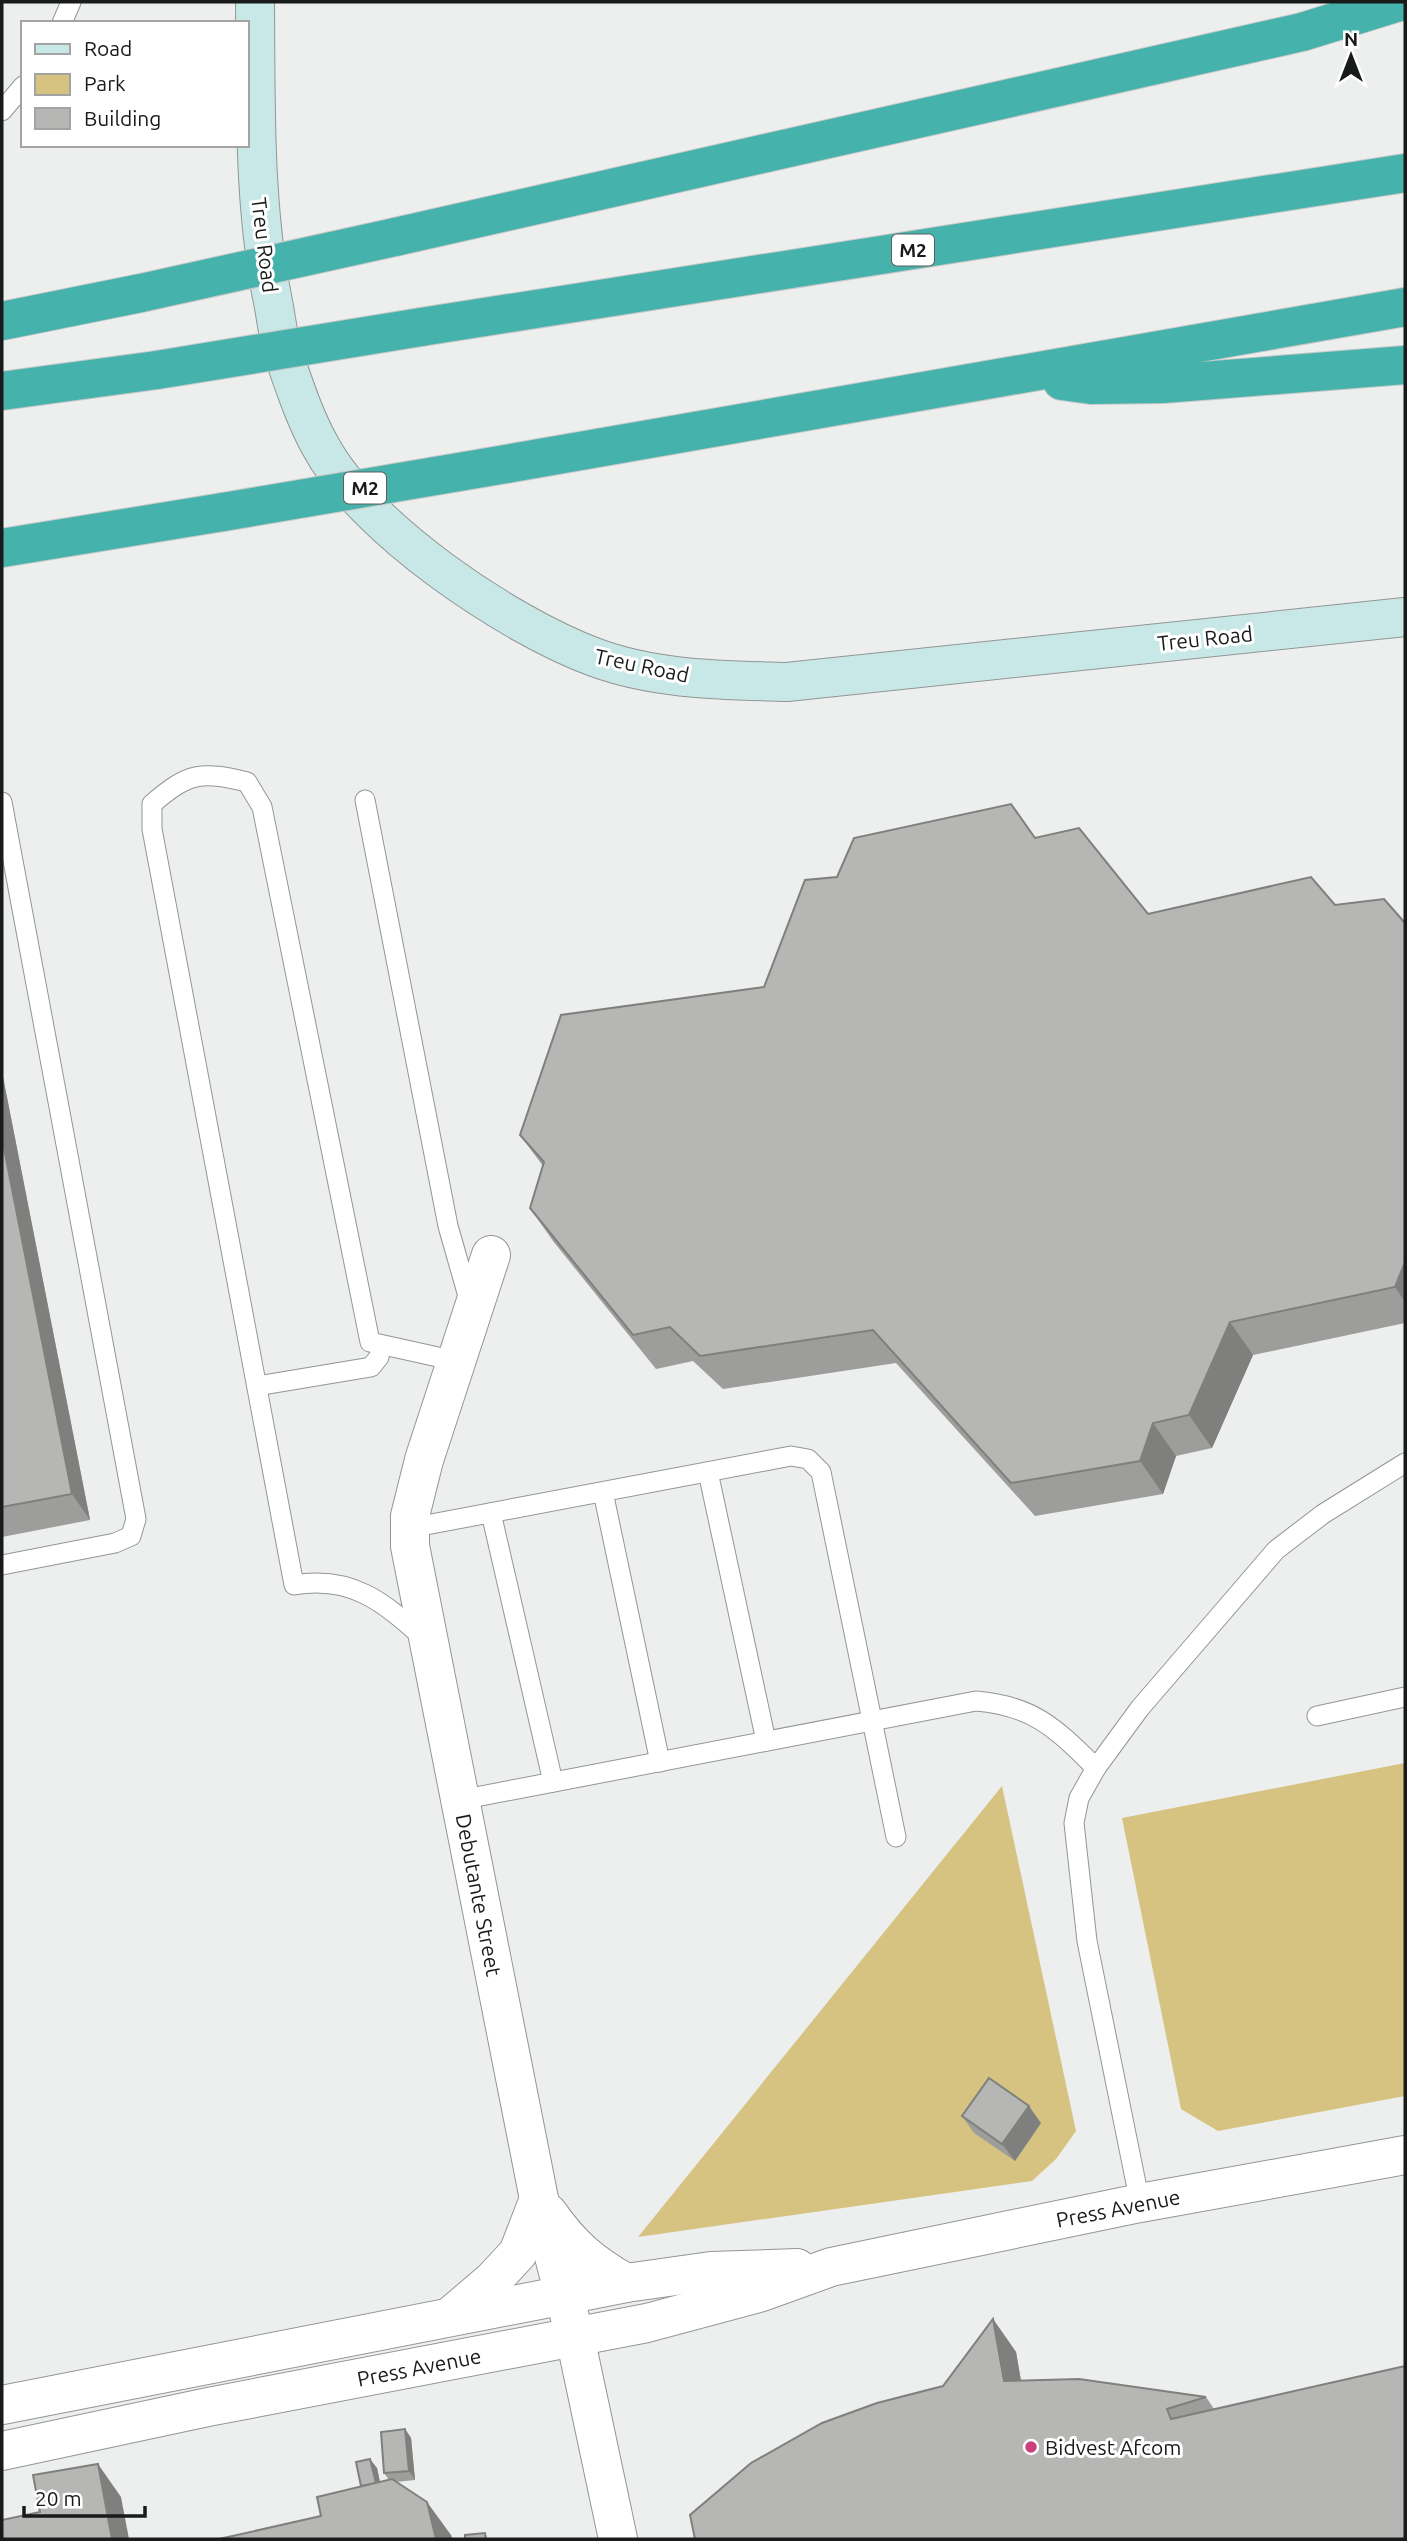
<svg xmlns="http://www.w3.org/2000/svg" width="1407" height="2541" viewBox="0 0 1407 2541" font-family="Ubuntu,sans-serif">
  <rect width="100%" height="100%" fill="#ecefed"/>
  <!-- green -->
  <g fill="#d6c382">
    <path d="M1405,1763V2096L1218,2131L1181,2109L1122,1818Z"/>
    <path d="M1002,1786L1076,2131L1056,2159L1032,2181L638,2237Z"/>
  </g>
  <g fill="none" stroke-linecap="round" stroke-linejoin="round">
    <defs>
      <g id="lane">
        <path d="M62,23L71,2"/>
        <path d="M2,111L23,86"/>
        <path d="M365,800L448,1226L470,1303"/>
        <path d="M2,802L136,1519L131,1536L115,1543L2,1565"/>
        <path d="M257,1386L371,1367L379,1357L381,1346"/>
        <path d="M708,1472L766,1741"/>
        <path d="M603,1492L660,1762"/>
        <path d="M491,1513L553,1782"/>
        <path d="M410,1528L791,1456L808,1459L821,1472L896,1837"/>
        <path d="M425,1639C384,1603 353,1575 294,1585L152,829V804C189,772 201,771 247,782L262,807L370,1342L456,1361"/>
        <path d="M1317,1716L1405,1697"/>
        <path d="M460,1800L976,1701C1035,1706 1056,1729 1096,1768"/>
        <path d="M1140,2203L1087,1941L1074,1823L1079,1798L1096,1768L1140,1708L1276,1550L1323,1514L1405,1463"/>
      </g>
      <g id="street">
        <path d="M491,1255L424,1460L410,1516V1546L539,2199L575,2337L618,2539"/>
        <path d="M548,2213C571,2246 591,2263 626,2283"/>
        <path d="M452,2315L493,2280L518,2253L539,2199"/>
        <path d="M2,2405L626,2283L711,2271L797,2268"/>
        <path d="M2,2451L208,2407L647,2323L762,2292L831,2267L1140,2203L1405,2155"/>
      </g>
      <path id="secondary" d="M255,2C256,104 253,207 274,307C277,324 279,343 285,359C295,388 306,421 321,447C365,529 508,625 594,657C655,680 723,680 787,682L1405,617"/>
      <g id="highway">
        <path d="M395,237L1302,32L1399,2"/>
        <path d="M2,321L141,293"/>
        <path d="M421,327L1405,173"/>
        <path d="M1062,381L1091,385L1163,384L1405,365"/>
        <path d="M2,391L157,370"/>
        <path d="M506,464L1405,307"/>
        <path d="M2,548L223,512"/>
      </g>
    </defs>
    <!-- lane casing -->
    <use href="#lane" stroke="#939694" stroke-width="21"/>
    <!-- street casing -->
    <use href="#street" stroke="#939694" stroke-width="40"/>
    <!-- secondary casing -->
    <use href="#secondary" stroke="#939694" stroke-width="40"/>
    <!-- highway casing -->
    <use href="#highway" stroke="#c8c8c8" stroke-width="40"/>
    <!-- lane -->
    <use href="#lane" stroke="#fff" stroke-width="19"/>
    <!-- street -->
    <use href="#street" stroke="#fff" stroke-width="38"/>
    <!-- secondary -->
    <use href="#secondary" stroke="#c7e8e6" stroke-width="38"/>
    <!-- highway -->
    <use href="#highway" stroke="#45b2ab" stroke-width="38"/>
    <defs>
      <g id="highway-bridge">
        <path d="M141,293L395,237"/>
        <path d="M157,370L421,327"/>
        <path d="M223,512L506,464"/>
      </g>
    </defs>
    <!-- highway-bridge casing -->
    <use href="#highway-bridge" stroke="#c8c8c8" stroke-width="40" stroke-linecap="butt"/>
    <!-- highway-bridge -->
    <use href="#highway-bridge" stroke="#45b2ab" stroke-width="38"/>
  </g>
  <!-- wall -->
  <g fill="#9d9d9b">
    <path d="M1035,838L1148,914L1335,905L1405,923V1323L1253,1355L1212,1448L1176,1456L1163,1494L1035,1516L896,1363L723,1389L693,1361L656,1369L553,1241L530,1208L543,1166L520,1135L764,987L837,877Z"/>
    <path d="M2,1072L90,1520L2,1537Z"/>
    <path d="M962,2116L1041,2123L1015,2161L974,2133Z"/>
    <path d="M993,2319L1016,2352L1021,2381L1206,2397L1214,2409L1405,2539L943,2386Z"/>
    <path d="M405,2429L411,2438L415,2480L396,2482L451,2535L452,2539H219L321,2516L361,2486L377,2468L380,2482L389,2480L384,2473Z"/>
  </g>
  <!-- shaded-wall -->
  <g fill="#7f807e">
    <path d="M2,1072L90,1520L72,1494L2,1138Z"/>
    <path d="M1405,1262V1302L1395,1287Z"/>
    <path d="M1230,1322L1253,1355L1212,1448L1189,1415Z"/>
    <path d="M1153,1423L1176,1456L1163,1494L1140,1461Z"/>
    <path d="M1029,2106L1041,2123L1015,2161L1002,2144Z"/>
    <path d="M993,2319L1016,2352L1027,2415L1004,2381Z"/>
    <path d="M405,2429L411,2438L415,2480L409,2471Z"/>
    <path d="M370,2459L377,2468L382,2492L376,2483Z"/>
    <path d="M98,2464L121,2497L129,2539H112Z"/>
    <path d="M427,2502L451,2535L452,2539H436Z"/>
  </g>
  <!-- building -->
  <g fill="#b6b7b4" stroke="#7f807e" stroke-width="2">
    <path d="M1011,804L1035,838L1079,828L1148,914L1311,877L1335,905L1384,899L1405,923V1262L1395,1287L1230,1322L1189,1415L1153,1423L1140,1461L1011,1483L873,1330L700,1356L670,1327L633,1335L530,1208L544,1162L520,1135L561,1015L764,987L805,880L837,877L854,838Z"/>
    <path d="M2,1138L72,1494L2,1507Z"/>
    <path d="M989,2078L1029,2106L1002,2144L962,2116Z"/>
    <path d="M993,2319L1004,2381L1079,2379L1206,2397L1167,2409L1171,2419L1405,2366V2539H695L690,2515L751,2463L822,2423L877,2403L943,2386Z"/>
    <path d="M405,2429L409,2471L384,2473L381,2432Z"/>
    <path d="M370,2459L376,2483L361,2486L356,2462Z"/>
    <path d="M98,2464L112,2539H2V2520L40,2512L33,2475Z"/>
    <path d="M392,2479L427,2502L436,2539H219L321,2516L317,2497Z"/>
    <path d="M485,2533L486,2539H465V2535Z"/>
  </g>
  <!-- markers -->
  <circle fill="#ca417e" stroke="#fff" stroke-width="2.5" cx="1031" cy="2447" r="7"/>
  <g text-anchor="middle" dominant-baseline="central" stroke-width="6" stroke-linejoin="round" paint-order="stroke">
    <!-- shield labels -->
    <g fill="#fff" stroke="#5e5f5f" stroke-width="2">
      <rect x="892" y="234.5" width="42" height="31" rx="5"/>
      <rect x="344" y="472.5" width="42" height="31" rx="5"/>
    </g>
    <g font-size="19" font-weight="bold" fill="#191a1a">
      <text x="913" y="250">M2</text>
      <text x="365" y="488">M2</text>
    </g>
    <!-- street labels -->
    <g font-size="21" fill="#191a1a" stroke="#fff">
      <text transform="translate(265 245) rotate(83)">Treu Road</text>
      <text transform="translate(1205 638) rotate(-6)">Treu Road</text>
      <text transform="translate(642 665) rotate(12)">Treu Road</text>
      <text transform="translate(479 1895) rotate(79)">Debutante Street</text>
      <text transform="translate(1118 2208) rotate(-11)">Press Avenue</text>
      <text transform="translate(419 2367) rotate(-11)">Press Avenue</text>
    </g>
    <!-- poi labels -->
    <g font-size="21" fill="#191a1a" stroke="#fff" text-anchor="start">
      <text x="1045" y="2447">Bidvest Afcom</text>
    </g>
  </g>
  <!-- border -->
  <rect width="1407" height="2541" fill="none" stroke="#191a1a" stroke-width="7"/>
  <!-- legend -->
  <rect x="21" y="21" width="228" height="126" fill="#ffffff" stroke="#a3a3a3" stroke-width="2"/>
  <rect x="35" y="44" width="35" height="10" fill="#c7e8e6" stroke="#a3a3a3" stroke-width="2"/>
  <text x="84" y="56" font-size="21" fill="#191a1a">Road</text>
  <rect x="35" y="74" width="35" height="21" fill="#d6c382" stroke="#a3a3a3" stroke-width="2"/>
  <text x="84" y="91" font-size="21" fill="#191a1a">Park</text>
  <rect x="35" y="108" width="35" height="21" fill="#b6b7b4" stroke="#a3a3a3" stroke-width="2"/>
  <text x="84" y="126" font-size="21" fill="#191a1a">Building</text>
  <!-- north arrow -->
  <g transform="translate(1351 56)" stroke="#ffffff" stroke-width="5" paint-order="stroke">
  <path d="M0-5L12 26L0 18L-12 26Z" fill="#191a1a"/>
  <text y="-10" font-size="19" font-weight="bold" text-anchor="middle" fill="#191a1a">N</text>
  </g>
  <!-- scale -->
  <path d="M24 2506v10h121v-10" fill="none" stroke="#191a1a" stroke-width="3.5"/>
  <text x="35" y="2506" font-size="21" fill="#191a1a" stroke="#ffffff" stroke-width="5" paint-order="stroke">20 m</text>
</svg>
